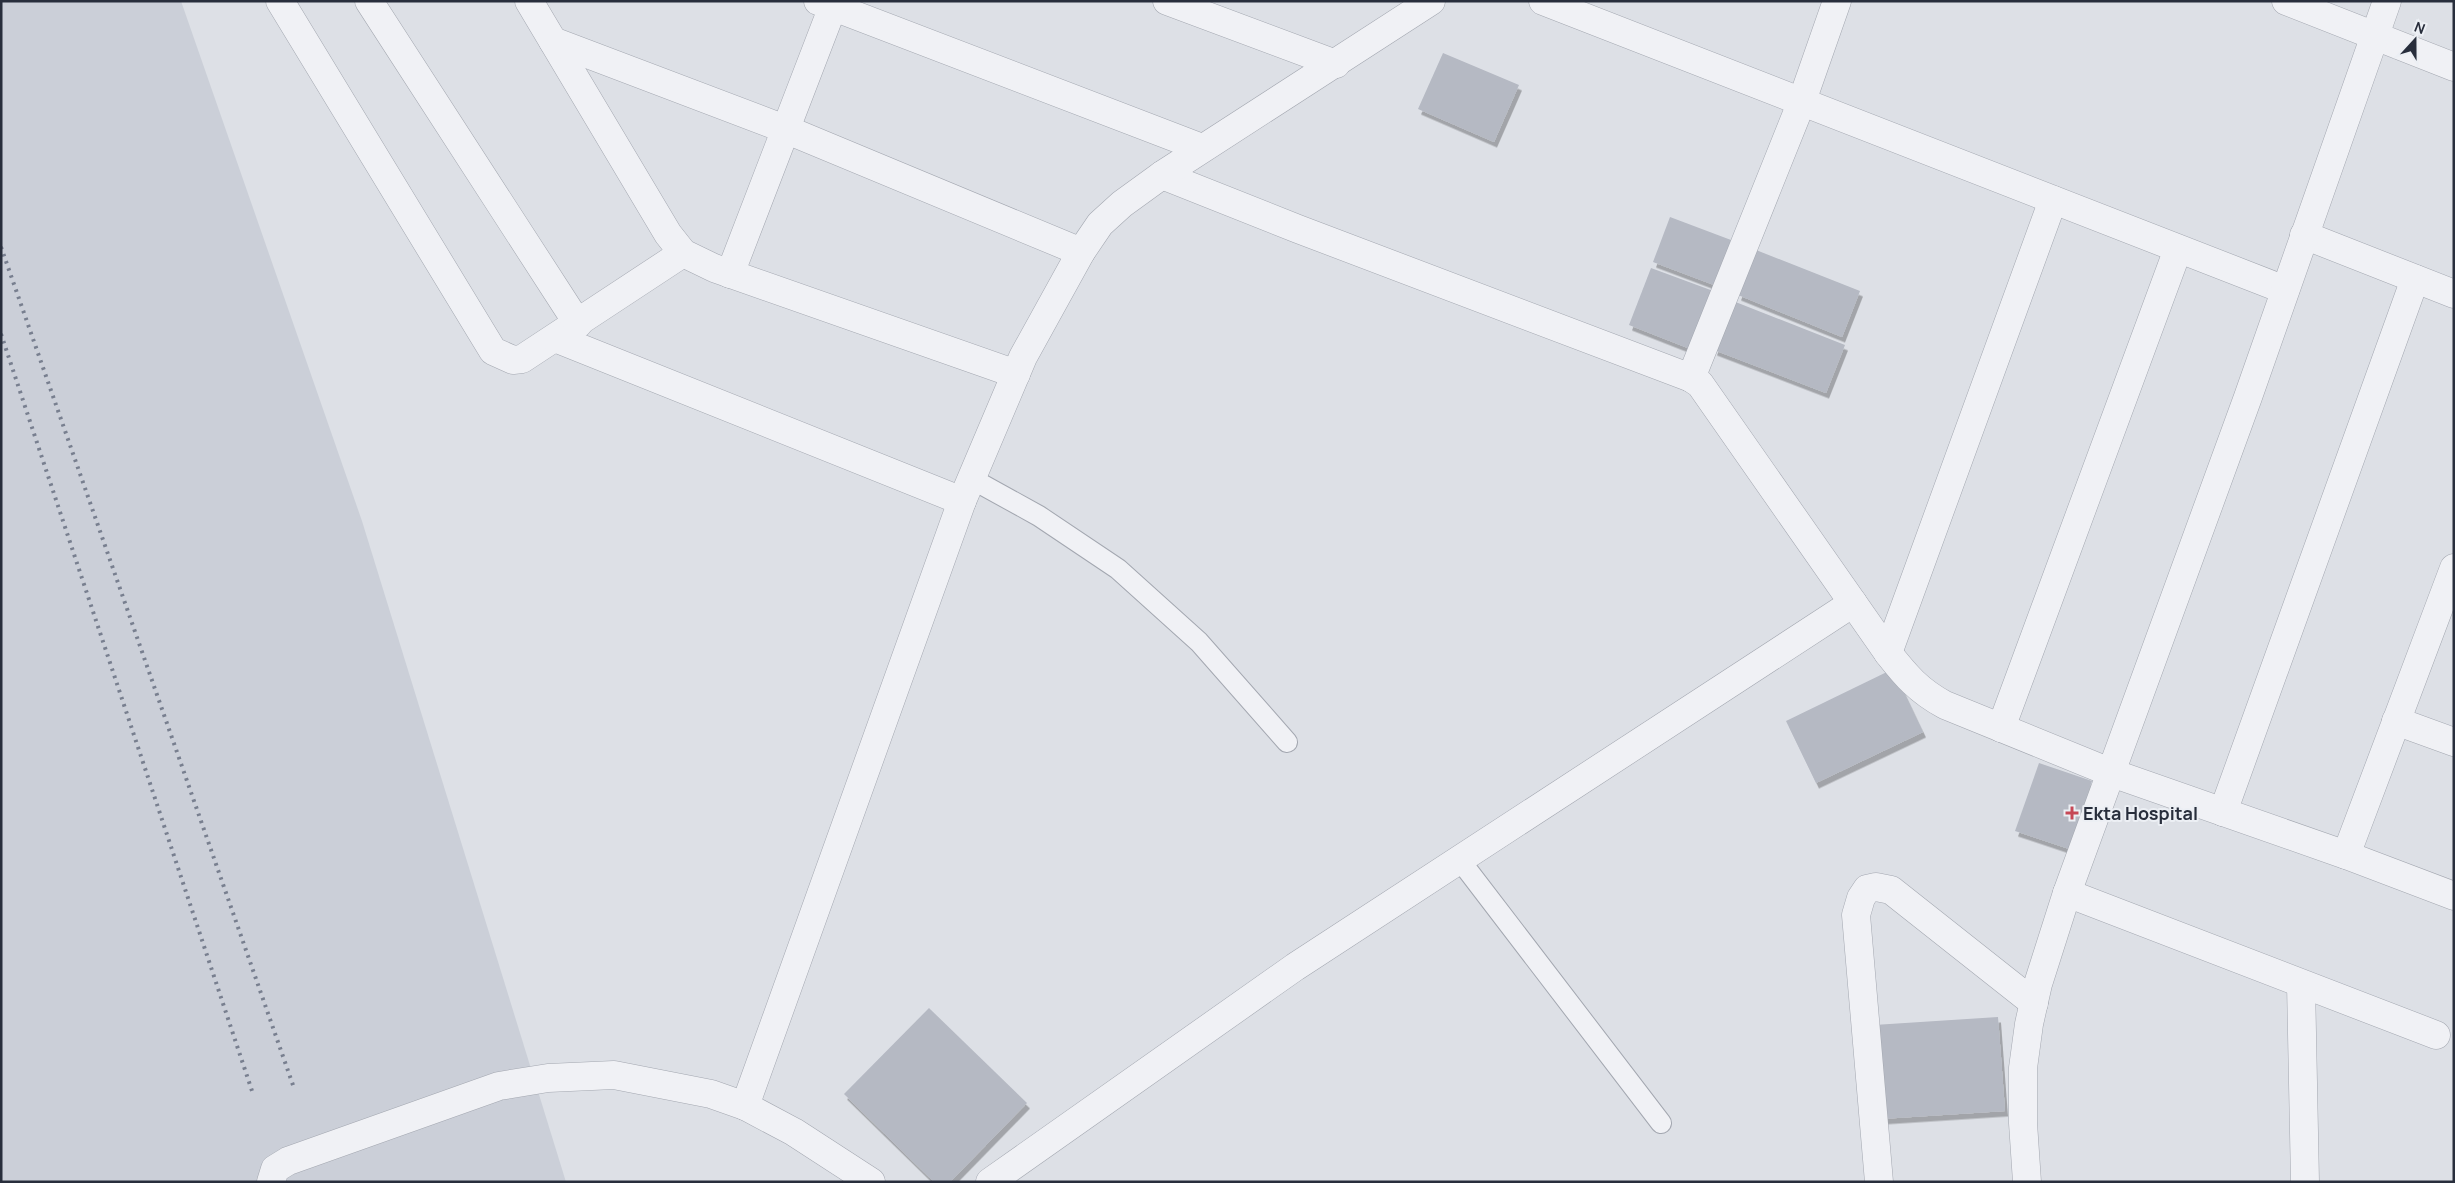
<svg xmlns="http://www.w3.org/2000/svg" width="2455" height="1183" viewBox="0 0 2455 1183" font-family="Manrope,sans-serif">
  <defs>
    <filter id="shadow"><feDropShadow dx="3" dy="5.5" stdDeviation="0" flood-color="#0004"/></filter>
  </defs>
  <rect width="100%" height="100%" fill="#dde0e6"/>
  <!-- built -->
  <path fill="#cbcfd8" d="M1,1H181L362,521L566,1182H1Z"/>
  <!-- building -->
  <g fill="#b5b9c3" filter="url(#shadow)">
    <path d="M1443,53L1519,85L1494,142L1418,109Z"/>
    <path d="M1670,217L1731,240L1714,285L1653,262Z"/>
    <path d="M1756,250L1860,291L1842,337L1738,295Z"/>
    <path d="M1651,268L1716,292L1693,350L1629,325Z"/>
    <path d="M1733,301L1845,345L1826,393L1714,350Z"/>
    <path d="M1893,669L1923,732L1816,783L1786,721Z"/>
    <path d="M2039,763L2092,781L2069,849L2015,831Z"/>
    <path d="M929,1008L1027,1103L950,1182H934L844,1094Z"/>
    <path d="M1998,1017L2005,1111L1881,1119L1874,1025Z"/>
  </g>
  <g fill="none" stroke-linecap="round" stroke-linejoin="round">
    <defs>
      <g id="service">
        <path d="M972,479L1039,516L1118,569L1199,642L1287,742"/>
        <path d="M1459,859L1661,1123"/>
      </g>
      <g id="minor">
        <path d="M280,1L493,351L513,360L522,359L683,253"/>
        <path d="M369,1L578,324"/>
        <path d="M529,1L668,234L683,253L714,268L1016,374"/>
        <path d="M818,1L1202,148"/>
        <path d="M1167,1L1336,64"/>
        <path d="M1543,1L2285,290"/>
        <path d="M2286,1L2454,67"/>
        <path d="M553,41L785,129L1081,252"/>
        <path d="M1162,175L1298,229L1691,378L1700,384L1888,653C1906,676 1919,691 1945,705L2112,773L2346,855L2454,896"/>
        <path d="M2304,235L2454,294"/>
        <path d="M730,274L835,1"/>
        <path d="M555,338L962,501"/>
        <path d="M1691,378L1802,101L1837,1"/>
        <path d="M1888,653L2053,200"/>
        <path d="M2396,721L2454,742"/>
        <path d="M2001,728L2178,249"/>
        <path d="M2223,812L2415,279"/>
        <path d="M2346,855L2454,568"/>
        <path d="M2067,893L2436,1035"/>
        <path d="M2301,984L2305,1182"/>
        <path d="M745,1106L962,501L1023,357L1081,252L1100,224L1122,204L1162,175L1431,1"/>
        <path d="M271,1182L275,1169L288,1161L499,1086L548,1078L614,1075L711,1094L745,1106L794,1132L871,1182"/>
        <path d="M990,1182L1295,967L1853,603"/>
        <path d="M1879,1182L1856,915L1861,898L1867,889L1876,887L1891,890L2034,1003"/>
        <path d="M2027,1182L2023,1123V1068L2029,1024L2038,984L2067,893L2248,397L2387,1"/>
      </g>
    </defs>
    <!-- service casing -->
    <use href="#service" stroke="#a3a7b0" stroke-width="22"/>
    <!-- minor casing -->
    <use href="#minor" stroke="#a3a7b0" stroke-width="29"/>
    <!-- service -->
    <use href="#service" stroke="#f0f1f5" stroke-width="20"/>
    <!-- minor -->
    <use href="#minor" stroke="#f0f1f5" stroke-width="28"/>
    <!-- rail -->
    <g stroke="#787f8f" stroke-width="4" stroke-dasharray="2.5 5" stroke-linecap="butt">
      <path d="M1,247L294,1088"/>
      <path d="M1,334L253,1094"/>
    </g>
  </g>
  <!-- markers -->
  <path fill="#c64856" stroke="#eceff4" stroke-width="2" d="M2069.5 805.5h5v5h5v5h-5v5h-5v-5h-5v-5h5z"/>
  <g text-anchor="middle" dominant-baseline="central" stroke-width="4" stroke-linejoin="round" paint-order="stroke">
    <!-- poi labels -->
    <g font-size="18" font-weight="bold" fill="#282e3c" stroke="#eceff4" text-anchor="start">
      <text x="2083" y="813">Ekta Hospital</text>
    </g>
  </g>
  <!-- border -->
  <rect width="2455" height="1183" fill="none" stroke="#282e3c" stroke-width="5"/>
  <!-- north arrow -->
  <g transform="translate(2415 40) rotate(21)" stroke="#eceff4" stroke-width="4" paint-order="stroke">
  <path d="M0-4L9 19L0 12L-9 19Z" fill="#282e3c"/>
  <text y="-8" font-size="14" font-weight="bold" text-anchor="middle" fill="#282e3c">N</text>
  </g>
</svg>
